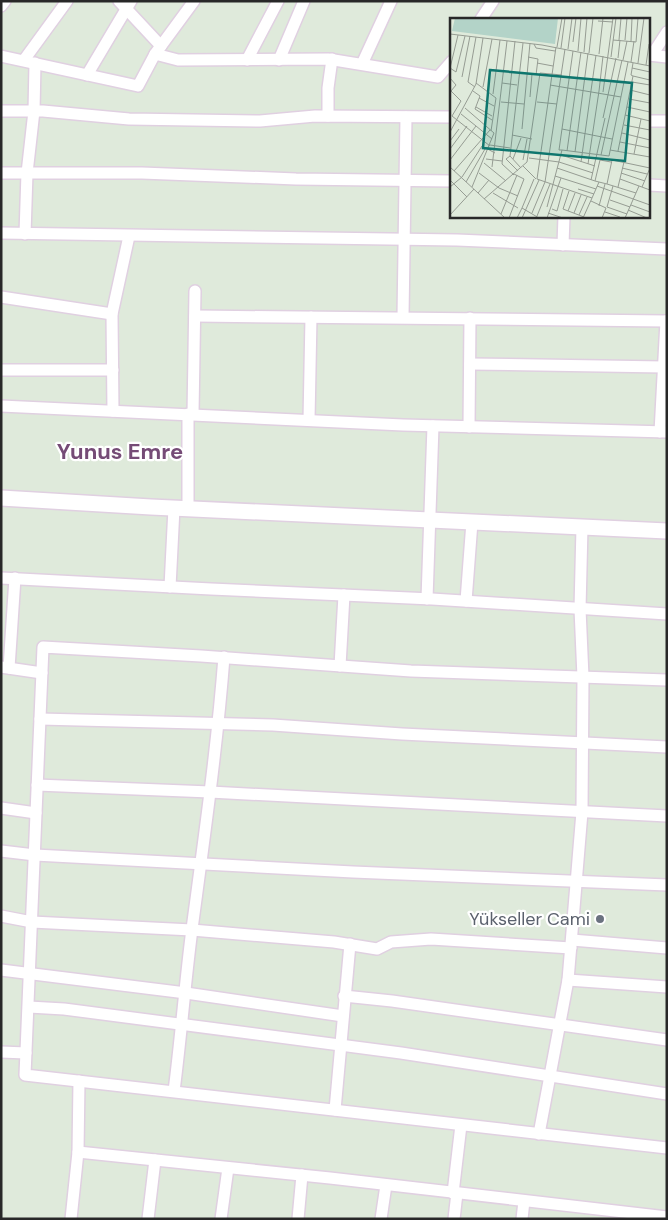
<svg xmlns="http://www.w3.org/2000/svg" width="668" height="1220" viewBox="0 0 668 1220" font-family="'DM Sans',sans-serif">
  <rect width="100%" height="100%" fill="#dfeadb"/>
  <g fill="none" stroke-linecap="round" stroke-linejoin="round">
    <defs>
      <g id="street">
        <path d="M119,1L161,46"/>
        <path d="M1,6L5,1"/>
        <path d="M481,19L493,1"/>
        <path d="M155,54L178,60L328,59L438,77L452,61"/>
        <path d="M649,55L667,57"/>
        <path d="M652,55L667,32"/>
        <path d="M1,56L138,86L155,54L194,1"/>
        <path d="M24,60L67,1"/>
        <path d="M247,60L278,1"/>
        <path d="M279,60L304,1"/>
        <path d="M362,64L391,1"/>
        <path d="M87,75L131,1"/>
        <path d="M1,111H43L129,119L260,121L315,116L452,117"/>
        <path d="M328,116V88L332,59"/>
        <path d="M649,121H667"/>
        <path d="M1,173H142L296,179L452,181"/>
        <path d="M649,185L667,186"/>
        <path d="M1,233L457,240L667,249"/>
        <path d="M25,234L27,173L34,111L35,63"/>
        <path d="M563,245L564,216"/>
        <path d="M1,297L112,314"/>
        <path d="M195,316L667,321"/>
        <path d="M403,317L406,117"/>
        <path d="M470,364L664,367"/>
        <path d="M1,370H113"/>
        <path d="M1,406L403,425L667,432"/>
        <path d="M113,411L112,314L129,236"/>
        <path d="M193,414L195,291"/>
        <path d="M309,420L311,317"/>
        <path d="M469,427L470,318"/>
        <path d="M660,432L666,321"/>
        <path d="M188,509V414"/>
        <path d="M1,578L211,589L432,599L667,614"/>
        <path d="M170,587L174,508"/>
        <path d="M427,599L433,426"/>
        <path d="M466,601L472,522"/>
        <path d="M340,666L344,595"/>
        <path d="M1,667L42,673"/>
        <path d="M9,668L15,578"/>
        <path d="M667,680L411,671L201,656L43,647L25,1075L667,1148"/>
        <path d="M40,719L273,725L402,734L667,747"/>
        <path d="M37,785L210,792L667,816"/>
        <path d="M1,808L36,813"/>
        <path d="M1,851L35,855L353,872L667,885"/>
        <path d="M1,916L32,922L192,930L334,942L377,949L391,942L431,939L571,948"/>
        <path d="M572,940L667,948"/>
        <path d="M1,970L186,993L343,1016"/>
        <path d="M568,980L667,987"/>
        <path d="M344,996L392,1001L667,1040"/>
        <path d="M29,1007L64,1009L401,1053L667,1094"/>
        <path d="M1,1052L26,1053"/>
        <path d="M174,1091C181,1037 185,983 192,929C204,839 217,748 224,657"/>
        <path d="M335,1110L350,944"/>
        <path d="M539,1134L568,980L582,812L583,677L580,609L582,527"/>
        <path d="M78,1152L330,1178L667,1217"/>
        <path d="M453,1193L461,1125"/>
        <path d="M71,1219L78,1152L79,1081"/>
        <path d="M148,1219L155,1160"/>
        <path d="M221,1219L228,1168"/>
        <path d="M298,1219L302,1175"/>
        <path d="M381,1219L386,1185"/>
        <path d="M454,1219L457,1193"/>
        <path d="M522,1219L524,1201"/>
      </g>
      <path id="secondary" d="M1,498L151,507L667,531"/>
    </defs>
    <!-- street casing -->
    <use href="#street" stroke="#e0d0e1" stroke-width="14"/>
    <!-- secondary casing -->
    <use href="#secondary" stroke="#e0d0e1" stroke-width="18"/>
    <!-- street -->
    <use href="#street" stroke="#fff" stroke-width="11"/>
    <!-- secondary -->
    <use href="#secondary" stroke="#fff" stroke-width="15"/>
  </g>
  <!-- markers -->
  <circle fill="#6b7280" stroke="#fff" stroke-width="2" cx="600" cy="919" r="5"/>
  <g text-anchor="middle" dominant-baseline="central" stroke-width="4.5" stroke-linejoin="round" paint-order="stroke">
    <!-- worship labels -->
    <g font-size="18" fill="#5b616d" stroke="#fff" text-anchor="end">
      <text x="590" y="919">Yükseller Cami</text>
    </g>
    <!-- district labels -->
    <g font-size="22" font-weight="bold" fill="#754b76" stroke="#fff">
      <text x="120" y="451">Yunus Emre</text>
    </g>
  </g>
  <!-- overview -->
  <g transform="translate(450 18)">
    <rect width="200" height="200" fill="#dfeadb"/>
    <path d="M5,0H108L105,26L2,13Z" fill="#b3d3c8"/>
    <path fill="none" stroke="#969c93" stroke-width="1" d="M148,3L163,4M0,16L92,27L200,48M163,22L186,24L188,0M169,22L171,0M175,22L177,0M181,23L182,0M123,24L126,0M84,26L86,30L105,33M106,29L87,161L142,180L149,164M107,29L112,0M111,30L115,0M118,31L122,0M128,33L131,0M134,34L137,0M139,35L143,0M149,36L153,0M78,39L88,41L86,57M161,39L166,0M168,40L170,22M173,42L177,23M181,44L184,23M87,45L103,48M188,45L194,0M1,46L0,50L6,54L15,18M1,46L8,17M196,47L199,26M182,50L200,54M183,58L200,62M12,59L20,18M0,60L6,67L1,73M182,64L200,67M26,65L46,80L41,113M52,65L67,67M100,67L171,79M25,69L18,64L26,19M33,69L42,21M0,72L11,83L2,98L40,128M180,72L200,77M23,73L30,78L25,91L42,102M149,73L153,38M153,74L163,0M43,76L50,22M80,79L82,56M29,80L44,88M179,81L200,85M51,84L74,86M87,84L107,86M26,89L42,98M177,89L200,94M15,90L44,115L22,169M175,97L200,103M153,100L166,40M174,107L200,112M26,108L42,121M72,111L80,25M112,111L162,121M0,114L26,66L33,20M172,115L200,122M62,117L82,121M0,123L9,111M170,124L200,130M40,127L60,130M0,131L17,108M112,132L159,138L178,44M160,132L200,139M117,133L131,34M168,133L183,58L181,57L183,45M125,134L138,35M184,136L191,101M111,137L145,148M151,137L172,42M60,138L56,141L68,153M79,140L109,144L143,155M36,141L52,143M63,141L71,120M0,142L26,108L11,96M73,142L77,121M131,144L146,37M34,145L56,163M138,146L149,73M73,148L86,161M0,149L55,200M42,149L57,23M71,150L60,138L73,25M107,150L145,163L150,142L161,144M172,150L197,156M4,153L40,112M29,155L49,170M171,155L195,163M64,157L52,146L65,23M105,158L146,171M170,161L200,172M0,162L17,179M141,162L155,100M145,163L157,166L162,142L200,150M16,164L35,131M157,166L186,175M147,168L200,187M0,169L12,159L32,128L45,135M168,169L174,144M192,169L200,150M49,170L68,178M128,171L144,176M119,173L113,191L134,199M28,175L39,162M43,175L68,190M34,181L77,144L90,55L112,57M160,182L180,189M141,183L156,190L152,200M181,187L200,194M149,188L155,166M97,189L112,132H109L123,33M157,189L163,168M157,189L177,196M72,190L84,161M102,191L107,193L113,171M178,192L197,200M118,193L125,175M155,194L170,199M82,195L95,164L115,31M98,195L113,200M124,195L131,177M51,196L67,157M0,197L24,171M129,197L137,179M87,198L100,166M59,200L74,161L64,156M67,200L72,190L89,200M72,200L89,162M97,200L111,160M133,200L142,180M175,200L189,168"/>
    <path fill="#0f766e" fill-opacity="0.15" stroke="#0f766e" stroke-width="2.5" d="M40,52L182,65L175,143L33,130Z"/>
    <rect width="200" height="200" fill="none" stroke="#282828" stroke-width="2.5"/>
  </g>
  <!-- border -->
  <rect width="668" height="1220" fill="none" stroke="#282828" stroke-width="5"/>
</svg>
